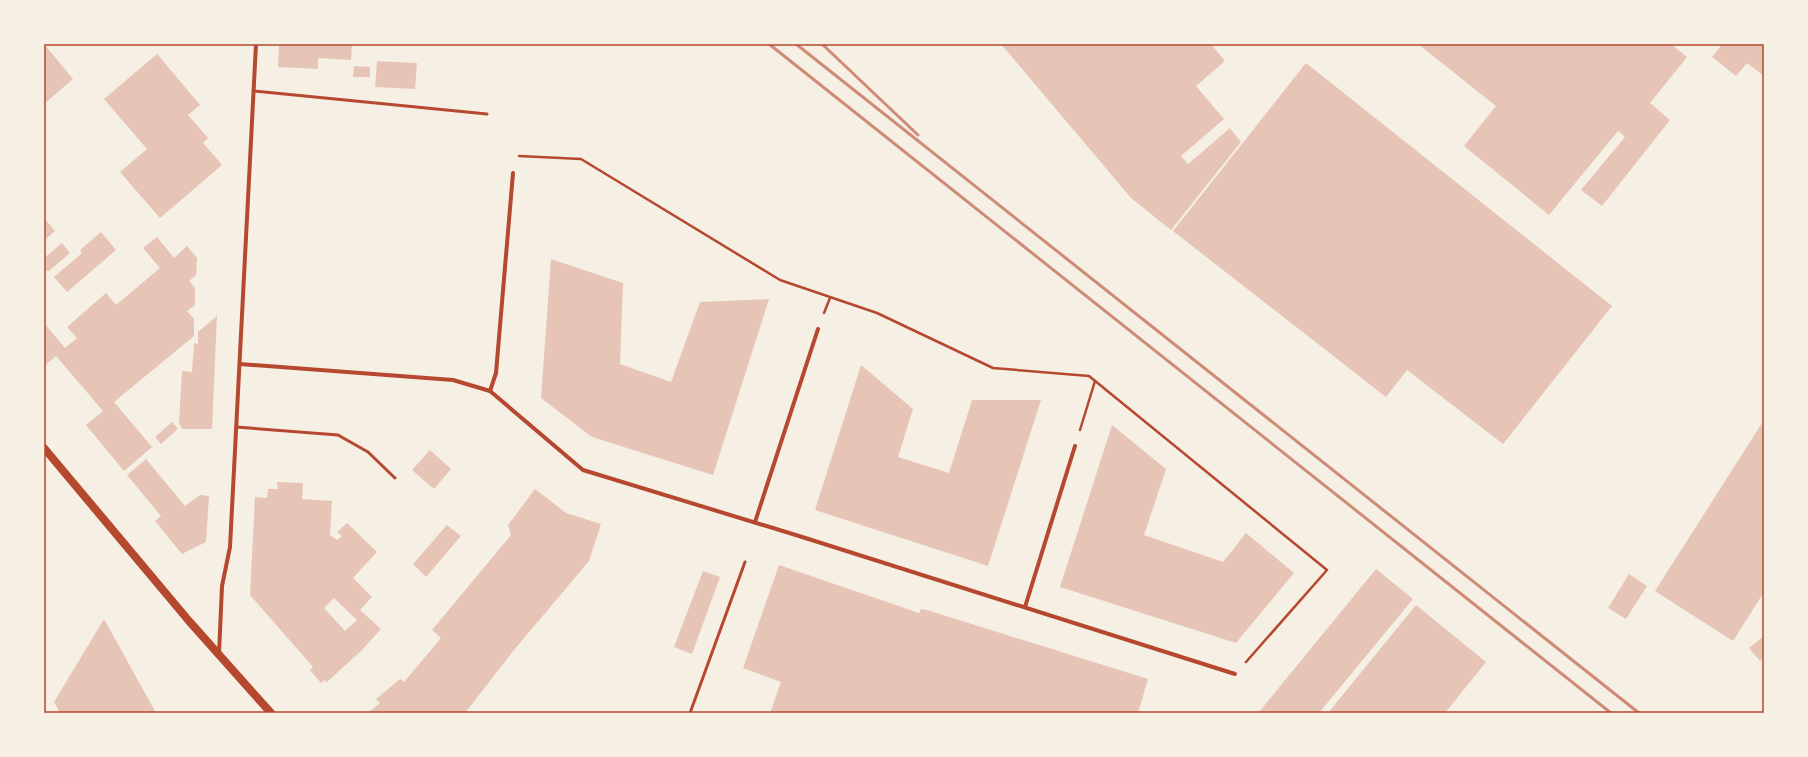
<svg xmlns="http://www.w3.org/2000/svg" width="1808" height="757" viewBox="0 0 1808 757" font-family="'PT Sans',sans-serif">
  <rect width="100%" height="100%" fill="#f6efe4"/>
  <!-- building -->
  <g fill="#e6c5b7" fill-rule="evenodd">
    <path d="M44,44L73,79L44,104Z"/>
    <path d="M279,44H352L351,60L318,58V69L278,67Z"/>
    <path d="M1001,44H1211L1225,61L1196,86L1224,119L1181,156L1188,164L1230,128L1241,142L1171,230L1131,198Z"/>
    <path d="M1418,44H1671L1687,57L1650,103L1670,120L1602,206L1581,190L1625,137L1618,131L1549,215L1464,146L1496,106Z"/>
    <path d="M1722,44H1764V76L1747,63L1736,76L1712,57Z"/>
    <path d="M157,54L200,105L188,115L208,138L203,143L222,165L160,218L120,172L147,149L104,99Z"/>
    <path d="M377,61L417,63L415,89L375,87Z"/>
    <path d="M1306,63L1612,306L1503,444L1407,370L1386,397L1173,231Z"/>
    <path d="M354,66L370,67V77H353Z"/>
    <path d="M45,219L55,231L44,241V220Z"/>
    <path d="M101,232L116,250L67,292L54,277L82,253L80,250Z"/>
    <path d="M157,237L174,258L187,246L197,258L196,275L189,281L195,288V305L187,311L194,319V336L114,402L152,447L124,471L86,425L103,411L56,356L44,366V323L65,348L77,338L67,327L106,293L116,305L160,268L143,248Z"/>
    <path d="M62,243L70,253L49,271H44V258Z"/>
    <path d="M551,259L623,283L620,364L671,382L700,302L769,299L713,475L592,437L541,398Z"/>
    <path d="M217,316L212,429H182L179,423L182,371L192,372L194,343L198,344V332Z"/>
    <path d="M861,365L913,409L898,457L949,473L972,400H1041L988,566L815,510Z"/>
    <path d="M1764,420V592L1733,641L1655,591Z"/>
    <path d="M172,422L178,429L161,444L155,437Z"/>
    <path d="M1112,425L1166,469L1144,535L1223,562L1246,533L1294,573L1236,643L1060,587Z"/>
    <path d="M430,450L451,469L434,489L412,470Z"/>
    <path d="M146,459L185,506L200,495L209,496L206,542L182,554L155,521L161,516L127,475Z"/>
    <path d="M277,482L303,483L302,499L332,501L330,535L337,540L342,536L337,532L347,523L377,552L353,578L372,597L360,610L381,629L362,650L327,682L325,680L321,683L310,670L313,667L250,595L255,497L267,498L268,489H278ZM334,598L357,620L345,631L324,608Z"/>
    <path d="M535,489L566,513L601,524L589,561L514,650L465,713H368L380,703L376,699L400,679L404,682L441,638L432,630L511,535L508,525Z"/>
    <path d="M447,525L461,536L426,577L413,564Z"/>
    <path d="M779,565L919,613L921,609L927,610L1148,679L1138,713H770L781,682L743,668Z"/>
    <path d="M1376,569L1413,599L1319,713L1259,712Z"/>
    <path d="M703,571L720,577L692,654L674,647Z"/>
    <path d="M1629,574L1647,586L1626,619L1608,608Z"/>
    <path d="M1416,605L1486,662L1445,713H1328Z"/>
    <path d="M104,619L156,713H60L54,702Z"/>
    <path d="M1764,636V657L1760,661L1749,648Z"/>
  </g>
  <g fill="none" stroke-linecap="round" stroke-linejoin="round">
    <!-- path -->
    <g stroke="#b5482f" stroke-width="2.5">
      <path d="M519,156L581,159L780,280L877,313L993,368L1089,376L1327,570L1246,662"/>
      <path d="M824,313L830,298"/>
      <path d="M1080,430L1095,381"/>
    </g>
    <!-- service -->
    <g stroke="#b5482f" stroke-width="3">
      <path d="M254,91L487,114"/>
      <path d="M236,427L338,435L368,452L395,478"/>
      <path d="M690,713L745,562"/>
    </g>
    <!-- minor -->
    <g stroke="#b5482f" stroke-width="4">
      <path d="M240,364L453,380L490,391L583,470L799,536L1235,674"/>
      <path d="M490,391L496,373L513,173"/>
      <path d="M755,522L818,329"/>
      <path d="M1025,607L1075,446"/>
      <path d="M219,654L222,586L230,547L256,44"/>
    </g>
    <!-- secondary -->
    <path stroke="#b5482f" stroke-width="8" d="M44,448L189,621L271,713"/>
    <!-- rail -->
    <g stroke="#cf8b77" stroke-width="3">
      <path d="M769,44L1611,713"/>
      <path d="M796,44L1639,713"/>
      <path d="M822,44L918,135"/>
    </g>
  </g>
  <!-- border -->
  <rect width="1808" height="757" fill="none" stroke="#f6efe4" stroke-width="90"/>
  <rect x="45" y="45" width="1718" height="667" fill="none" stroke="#b5482f" stroke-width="1.5"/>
</svg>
